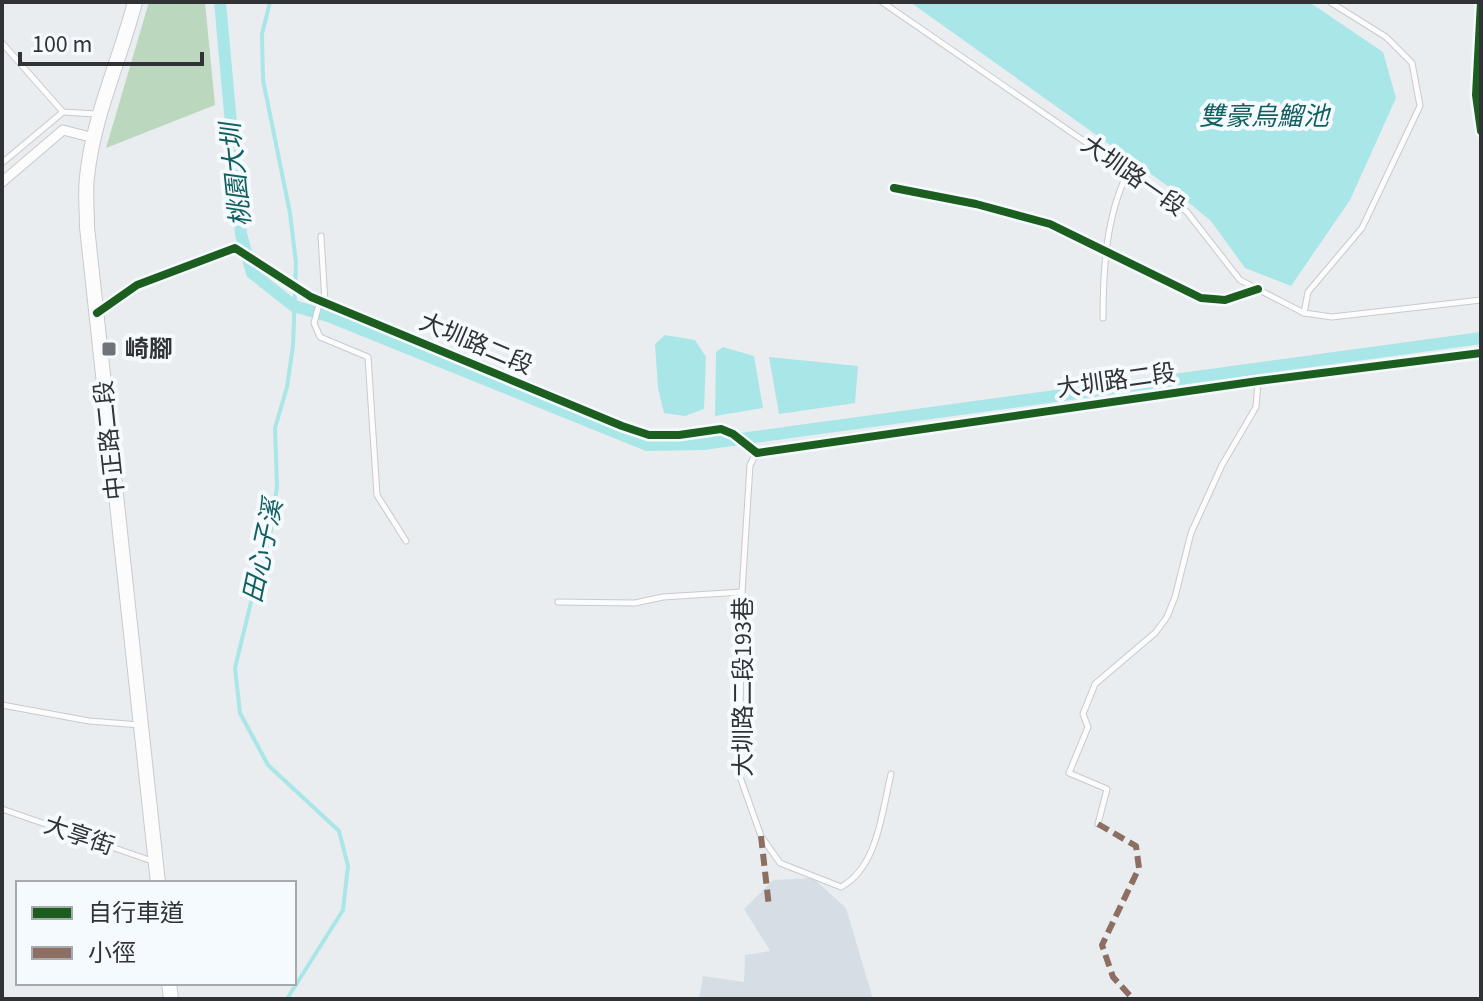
<svg xmlns="http://www.w3.org/2000/svg" width="1483" height="1001" viewBox="0 0 1483 1001" font-family="'Source Sans 3','Noto Sans TC',sans-serif">
  <rect width="100%" height="100%" fill="#eaedf0"/>
  <!-- built -->
  <path fill="#d6dee5" d="M813,878L846,908L873,999H699L703,976L744,982L745,955L770,951L744,909L773,880Z"/>
  <!-- forest -->
  <path fill="#bbd8be" d="M149,2H205L215,105L106,148Z"/>
  <!-- water -->
  <g fill="#a8e6e7">
    <path d="M910,2H1309L1383,52L1396,98L1350,200L1291,286L1245,268L1211,221L1172,189Z"/>
    <path d="M665,335L695,340L706,357L704,409L685,416L664,413L658,388L655,344Z"/>
    <path d="M723,347L754,356L763,408L715,416L716,352Z"/>
    <path d="M769,357L858,366L855,403L779,414Z"/>
  </g>
  <g fill="none" stroke-linecap="round" stroke-linejoin="round">
    <!-- stream -->
    <path stroke="#a8e6e7" stroke-width="4" d="M270,2L262,34L263,80L290,213L296,263L293,346L287,387L275,428L277,487L269,543L252,598L235,668L240,713L268,765L339,831L348,866L343,910L287,999"/>
    <!-- canal -->
    <path stroke="#a8e6e7" stroke-width="12" d="M220,2L241,234L252,273L294,306L328,316L647,445L703,444L1481,338"/>
    <defs>
      <g id="service">
        <path d="M882,2L1187,212L1240,280L1304,313L1332,317L1481,300"/>
        <path d="M2,43L63,112L96,114"/>
        <path d="M2,163L63,112"/>
        <path d="M321,236L325,303"/>
        <path d="M320,301L314,323L320,337L368,357L377,495L406,541"/>
        <path d="M1304,313L1308,292L1362,228L1420,106L1412,63L1386,37L1330,2"/>
        <path d="M1103,318C1103,269 1106,216 1128,172"/>
        <path d="M756,454L750,465L742,592L739,774L761,836L780,863L841,887C878,867 882,811 891,774"/>
        <path d="M558,602L635,603L663,597L742,592"/>
        <path d="M2,705L89,721L140,725"/>
        <path d="M2,809L152,861"/>
        <path d="M1098,824L1107,789L1069,773L1088,727L1083,714L1095,684L1155,633L1167,617L1175,597L1191,533L1222,465L1256,407L1258,382"/>
      </g>
      <g id="minor">
        <path d="M1481,2L1476,95L1481,131"/>
        <path d="M2,182L63,130L94,138"/>
        <path d="M894,188L976,204L1050,224L1201,298L1225,300L1258,289"/>
        <path d="M97,313L137,285L235,248L311,297L622,426L649,435H679L721,429L733,434L757,453L1258,381L1481,353"/>
      </g>
      <g id="secondary">
        <path d="M135,2C120,60 93,117 87,177C85,193 87,210 87,227L158,883"/>
        <path d="M169,983L171,999"/>
      </g>
    </defs>
    <!-- service casing -->
    <use href="#service" stroke="#c8cacd" stroke-width="7"/>
    <!-- minor casing -->
    <use href="#minor" stroke="#c8cacd" stroke-width="11"/>
    <!-- secondary casing -->
    <use href="#secondary" stroke="#c8cacd" stroke-width="16"/>
    <!-- service -->
    <use href="#service" stroke="#fcfcfd" stroke-width="5"/>
    <!-- minor -->
    <use href="#minor" stroke="#fcfcfd" stroke-width="9"/>
    <!-- secondary -->
    <use href="#secondary" stroke="#fcfcfd" stroke-width="14"/>
    <!-- quiet -->
    <g stroke="#8d6e63" stroke-width="6" stroke-dasharray="12 6" stroke-linecap="butt">
      <path d="M1098,824L1136,846L1139,868L1102,945L1113,977L1133,999"/>
      <path d="M761,836L769,907"/>
    </g>
    <defs>
      <g id="cycleway">
        <path d="M1481,2L1476,95L1481,131"/>
        <path d="M894,188L976,204L1050,224L1201,298L1225,300L1258,289"/>
        <path d="M97,313L137,285L235,248L311,297L622,426L649,435H679L721,429L733,434L757,453L1258,381L1481,353"/>
      </g>
    </defs>
    <!-- cycleway casing -->
    <use href="#cycleway" stroke="#f5faff" stroke-width="13"/>
    <!-- cycleway -->
    <use href="#cycleway" stroke="#1b5e20" stroke-width="8"/>
  </g>
  <!-- markers -->
  <rect fill="#717376" stroke="#f5faff" stroke-width="3" x="101" y="341" width="16" height="16" rx="4"/>
  <g text-anchor="middle" dominant-baseline="central" stroke-width="8" stroke-linejoin="round" paint-order="stroke">
    <!-- street labels -->
    <g font-size="24" fill="#303235" stroke="#f5faff">
      <text transform="translate(1133 176) rotate(35)">大圳路一段</text>
      <text transform="translate(476 344) rotate(23)">大圳路二段</text>
      <text transform="translate(1116 381) rotate(-8)">大圳路二段</text>
      <text transform="translate(110 440) rotate(-96)">中正路二段</text>
      <text transform="translate(743 687) rotate(-90)">大圳路二段193巷</text>
      <text transform="translate(79 836) rotate(19)">大享街</text>
    </g>
    <!-- poi labels -->
    <g font-size="24" font-weight="bold" fill="#303235" stroke="#f5faff" text-anchor="start">
      <text x="125" y="349">崎腳</text>
    </g>
    <!-- water labels -->
    <g font-size="26" font-style="italic" fill="#125f5f" stroke="#f5faff">
      <text x="1264" y="116">雙豪烏鰡池</text>
      <text transform="translate(236 175) rotate(-96)">桃園大圳</text>
      <text transform="translate(263 551) rotate(-78)">田心子溪</text>
    </g>
  </g>
  <!-- border -->
  <rect width="1483" height="1001" fill="none" stroke="#303235" stroke-width="8"/>
  <!-- legend -->
  <rect x="16" y="881" width="280" height="104" fill="#f5faff" stroke="#a6aaae" stroke-width="2"/>
  <rect x="32" y="907" width="40" height="12" fill="#1b5e20" stroke="#a6aaae" stroke-width="2"/>
  <text x="88" y="921" font-size="24" fill="#303235">自行車道</text>
  <rect x="32" y="947" width="40" height="12" fill="#8d6e63" stroke="#a6aaae" stroke-width="2"/>
  <text x="88" y="961" font-size="24" fill="#303235">小徑</text>
  <!-- scale -->
  <path d="M20 52v12h182v-12" fill="none" stroke="#303235" stroke-width="4"/>
  <text x="32" y="52" font-size="24" fill="#303235" stroke="#f5faff" stroke-width="6" paint-order="stroke">100 m</text>
</svg>
